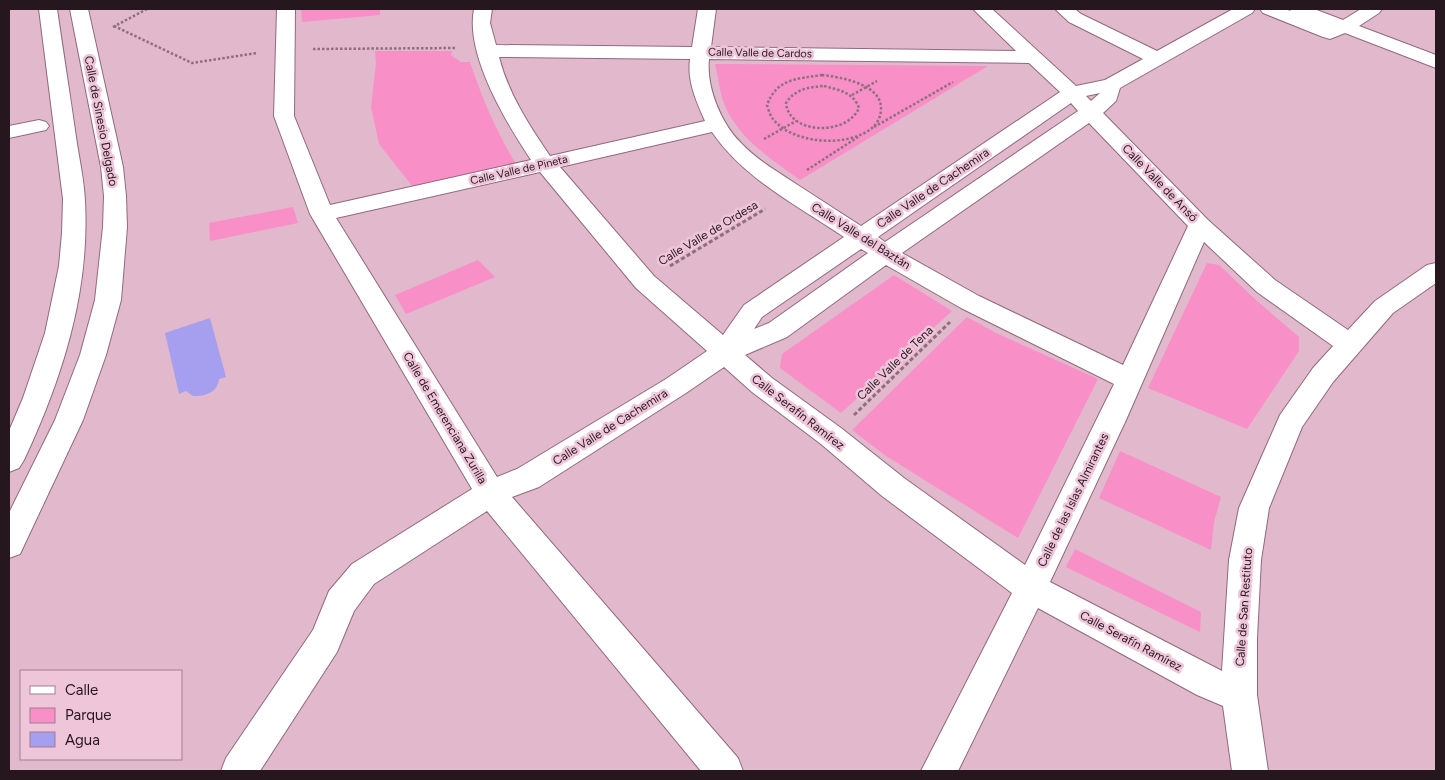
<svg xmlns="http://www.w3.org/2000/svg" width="1445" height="780" viewBox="0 0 1445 780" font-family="Figtree,sans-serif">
  <rect width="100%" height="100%" fill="#e2b8cc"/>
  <!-- green -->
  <g fill="#f88fc7">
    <path d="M318,9H380V15L302,22L301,10Z"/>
    <path d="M375,51H452L451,55L461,62H470C482,98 496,131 516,164L413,187L379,144L371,107L376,63Z"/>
    <path d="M715,64L988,66L800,180C770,158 734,136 722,98C719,87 718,75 715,64Z"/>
    <path d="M293,207L298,223L210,241L209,223Z"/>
    <path d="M478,260L495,277L406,314L395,295Z"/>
    <path d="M1207,263L1219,265L1257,301L1299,337V351L1247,429L1148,388Z"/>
    <path d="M894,275L952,311L841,413L780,368L782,354Z"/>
    <path d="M967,317L996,333L1098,379L1018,538L886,456L852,430Z"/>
    <path d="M1120,451L1221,497L1214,522L1211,550L1099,498Z"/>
    <path d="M1075,549L1201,612L1200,632L1066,567Z"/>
  </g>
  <!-- water -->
  <path fill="#a69ff0" d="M210,318L226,377L219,379C218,392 205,397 193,396L186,391L179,394L165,333Z"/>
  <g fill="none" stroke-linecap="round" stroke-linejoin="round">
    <defs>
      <g id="minor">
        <path d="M277,9H295L294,116L330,205L531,160C506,122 465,55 474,9H492L490,23L496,45L692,47L698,9H716L711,47L1016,51L973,9H992L1076,86L1105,80L1143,59L1069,22L1055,9H1075L1081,14L1157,51L1233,9H1255L1252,13L1120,88L1116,101L1103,113L1208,220L1275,280L1348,330L1375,301L1427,265L1436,263V283L1393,313L1333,382L1302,427L1269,508L1261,560L1257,638V695L1268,771H1232L1223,706L1197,695L1038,608L958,771H921L1012,593L882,496L821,444L752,392L724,367L686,393L539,487L512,497L738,758L743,771H701L487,511L374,584L354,611L337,652L260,771H221L226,758L313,630L329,591L352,564L472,489L310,214L274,116ZM499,57L690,59C687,81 696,101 705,121L550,156C529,125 508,93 499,57ZM709,59L1029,63L1060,92L861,226C838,211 816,197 793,182C775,170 756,159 741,143C721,123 706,87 709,59ZM1100,93L1091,101L1086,96ZM1071,103L1078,111L885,242L878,237ZM1089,123L1188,226L1123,365L979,296L902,253ZM712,132C744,179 798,206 844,237L744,305L723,335L654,276L560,167ZM540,172L636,288L707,351L666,379L517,469L497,477L336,218ZM1204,242L1257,292L1333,346L1313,368L1280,415L1239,508L1229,560L1222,671L1050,582L1126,420ZM861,249L868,253L769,323L754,329L762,317ZM886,265L961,308L1114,384L1025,565L904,478L841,428L772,378L745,355L787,337Z"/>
        <path d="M1260,9H1284L1291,11L1289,9H1314L1343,20L1361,9H1382L1379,13L1359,26L1436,55V68L1345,33L1330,39L1323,37L1263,13Z"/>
        <path d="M39,120L46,122L49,126L46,130L9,138V126Z"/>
      </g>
      <g id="major">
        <path d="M39,9H57C63,52 70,94 76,137C79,158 84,179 85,201C90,292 62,379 24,460L19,468L9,472V431L23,398L45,333L59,266L62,233L63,199Z"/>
        <path d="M70,9H88L123,167L126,196L127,227L121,300L106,355L83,420L20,554L9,558V513L55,420L80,355L95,300L103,227L104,196L101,167Z"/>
      </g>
    </defs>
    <!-- minor casing -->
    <use href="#minor" stroke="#8f6a7d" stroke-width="2"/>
    <!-- major casing -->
    <use href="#major" stroke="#8f6a7d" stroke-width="2"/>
    <!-- path-far1 -->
    <g stroke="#8d6f7d" stroke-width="2.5" stroke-dasharray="2.5 2" stroke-linecap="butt">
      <path d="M114,26L192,63L257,53"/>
      <path d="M113,27L147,9"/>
      <path d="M313,49L457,48"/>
      <path d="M822,75C840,77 881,84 881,108C881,116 878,123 872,128C848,148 792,144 773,119C770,115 768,109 767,105C777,78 797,79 822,75Z"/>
      <path d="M824,86C839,90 853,92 859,108C847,136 789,135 786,103C795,89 809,87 824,86Z"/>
      <path d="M852,95L877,81"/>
      <path d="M874,127L953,82"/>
      <path d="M764,139L796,121"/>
      <path d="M807,170L858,137"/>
    </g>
    <!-- path -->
    <g stroke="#8d6f7d" stroke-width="3" stroke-dasharray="4 2.5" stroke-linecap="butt">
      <path d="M670,266L765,209"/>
      <path d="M854,415L950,322"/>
    </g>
    <!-- minor -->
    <use href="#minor" fill="#fff" fill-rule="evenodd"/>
    <!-- major -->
    <use href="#major" fill="#fff" fill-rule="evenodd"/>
  </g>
  <g text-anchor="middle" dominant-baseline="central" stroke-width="5" stroke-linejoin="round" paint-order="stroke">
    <!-- far-street labels -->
    <g font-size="11" fill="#26171f" stroke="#efc5d9">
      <text transform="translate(760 53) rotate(1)">Calle Valle de Cardos</text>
      <text transform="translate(519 170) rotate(-13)">Calle Valle de Pineta</text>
    </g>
    <!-- street labels -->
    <g font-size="12" fill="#26171f" stroke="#efc5d9">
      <text transform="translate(101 121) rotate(79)">Calle de Sinesio Delgado</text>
      <text transform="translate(1160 183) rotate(46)">Calle Valle de Ansó</text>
      <text transform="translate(933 188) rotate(-34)">Calle Valle de Cachemira</text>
      <text transform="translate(708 233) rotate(-31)">Calle Valle de Ordesa</text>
      <text transform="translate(861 236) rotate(32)">Calle Valle del Baztán</text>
      <text transform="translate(895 363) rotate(-44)">Calle Valle de Tena</text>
      <text transform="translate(798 412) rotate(38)">Calle Serafín Ramírez</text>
      <text transform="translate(445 418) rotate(59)">Calle de Emerenciana Zurilla</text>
      <text transform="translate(610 427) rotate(-32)">Calle Valle de Cachemira</text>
      <text transform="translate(1073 500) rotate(-64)">Calle de las Islas Almirantes</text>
      <text transform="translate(1244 607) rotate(-86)">Calle de San Restituto</text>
      <text transform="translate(1131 641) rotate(28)">Calle Serafín Ramírez</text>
    </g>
  </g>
  <!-- border -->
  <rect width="1445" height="780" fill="none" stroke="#26171f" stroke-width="20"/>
  <!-- legend -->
  <rect x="20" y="670" width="162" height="90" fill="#efc5d9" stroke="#9f7f8f"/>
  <rect x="30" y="686" width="25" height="8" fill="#ffffff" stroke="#9f7f8f"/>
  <text x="65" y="695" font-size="15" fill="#26171f">Calle</text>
  <rect x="30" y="708" width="25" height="15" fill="#f88fc7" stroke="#9f7f8f"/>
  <text x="65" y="720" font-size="15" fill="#26171f">Parque</text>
  <rect x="30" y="732" width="25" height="15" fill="#a69ff0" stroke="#9f7f8f"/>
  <text x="65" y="745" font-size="15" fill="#26171f">Agua</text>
</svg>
